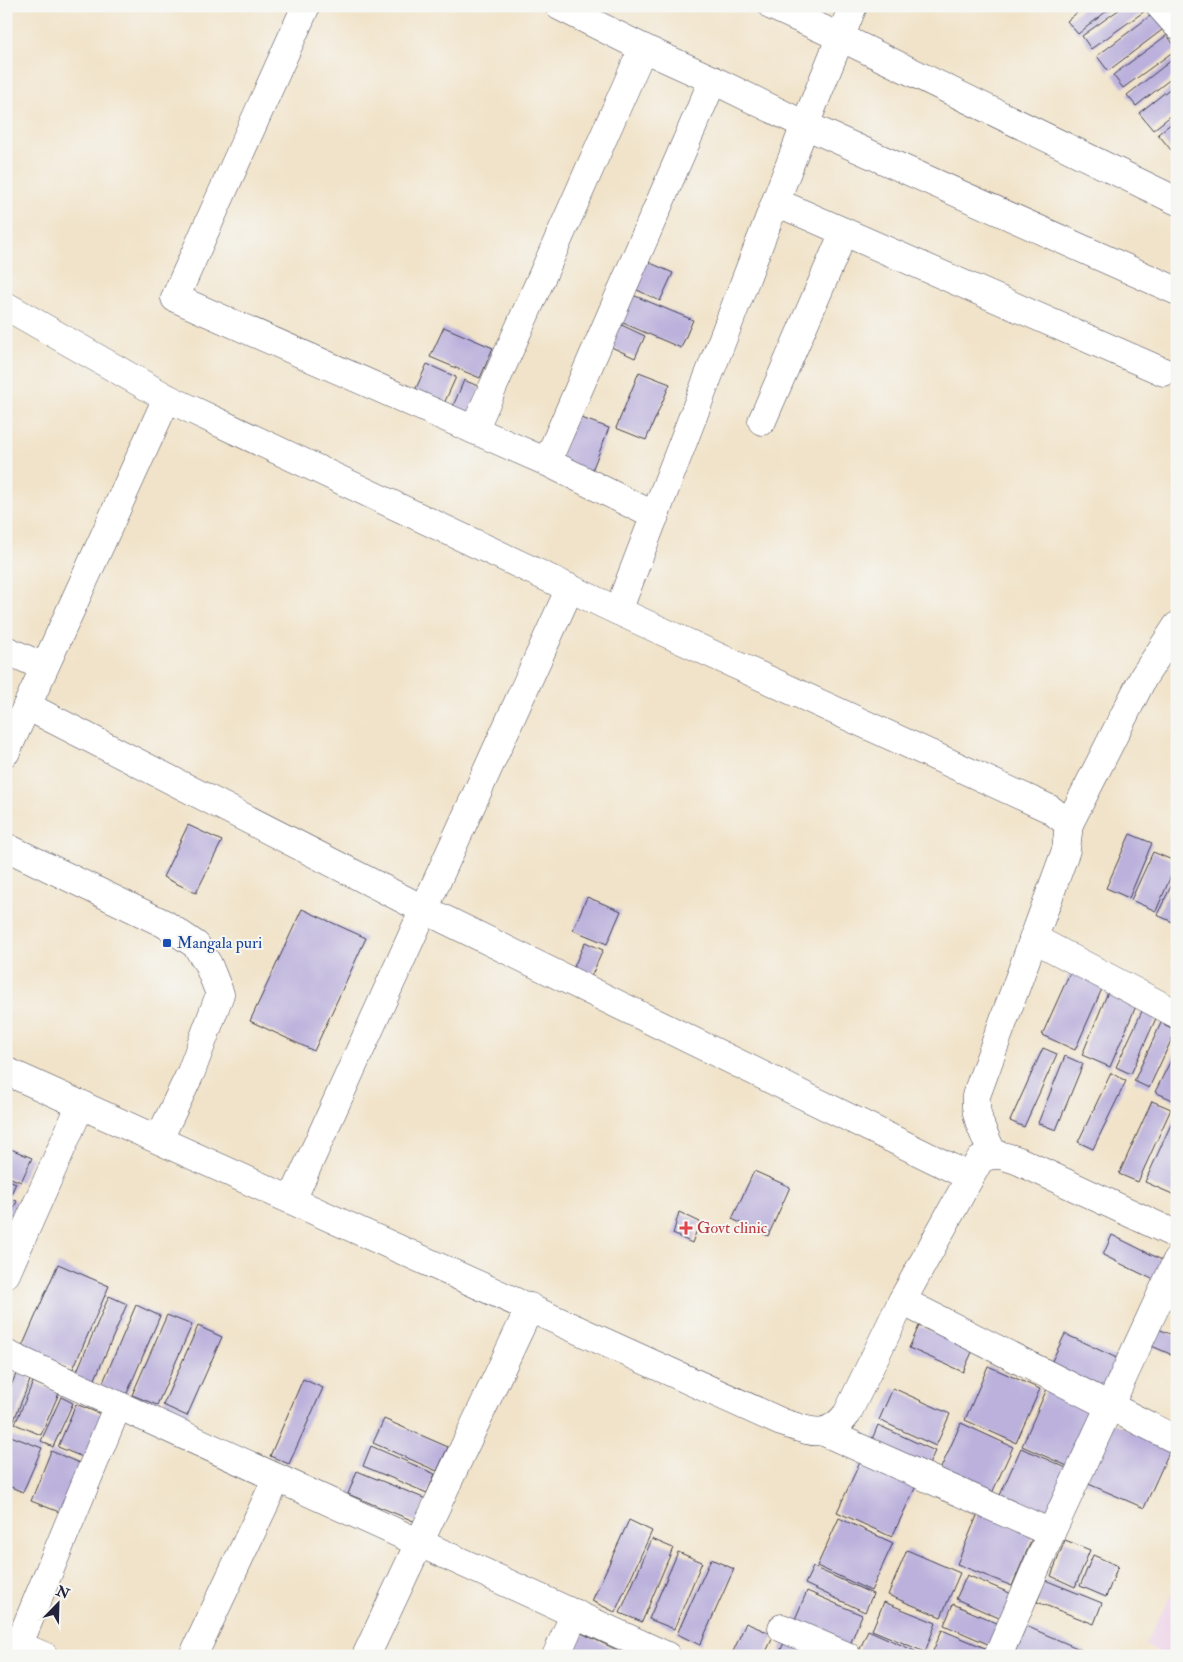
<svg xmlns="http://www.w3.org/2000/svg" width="1183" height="1662" viewBox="0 0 1183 1662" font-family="'IM FELL Double Pica',serif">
  <rect width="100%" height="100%" fill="#f6f6f2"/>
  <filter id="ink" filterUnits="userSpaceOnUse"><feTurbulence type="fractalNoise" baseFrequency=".02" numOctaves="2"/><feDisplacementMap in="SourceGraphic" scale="10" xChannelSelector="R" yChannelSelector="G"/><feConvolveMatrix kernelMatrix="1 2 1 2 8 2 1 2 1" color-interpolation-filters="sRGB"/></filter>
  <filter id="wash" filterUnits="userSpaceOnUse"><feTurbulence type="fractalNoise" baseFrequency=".0096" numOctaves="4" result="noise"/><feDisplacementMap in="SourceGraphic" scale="20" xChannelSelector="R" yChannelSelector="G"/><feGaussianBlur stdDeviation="1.12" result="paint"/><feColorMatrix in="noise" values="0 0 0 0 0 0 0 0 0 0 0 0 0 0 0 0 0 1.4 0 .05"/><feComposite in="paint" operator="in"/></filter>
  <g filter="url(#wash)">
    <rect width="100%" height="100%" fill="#f1e3c9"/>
    <!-- built -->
    <path fill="#edd0e8" d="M1177,1584V1656H1166L1145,1645Z"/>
    <g id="blocks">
      <!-- building -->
      <g fill="#bbb1dc">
        <path d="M1085,6H1113L1078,34L1067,21Z"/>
        <path d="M1124,6H1152L1091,49L1082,36Z"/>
        <path d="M1154,13L1166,27L1108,71L1097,56Z"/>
        <path d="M1167,35L1177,49L1123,88L1113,75Z"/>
        <path d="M1177,56V74L1136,106L1127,95Z"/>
        <path d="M1177,83V111L1153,130L1139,113Z"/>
        <path d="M1177,119V146L1171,150L1158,134Z"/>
        <path d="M646,261L673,273L660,301L633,288Z"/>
        <path d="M628,293L693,320L681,348L616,320Z"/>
        <path d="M615,322L645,336L635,358L605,344Z"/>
        <path d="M444,327L493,348L480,378L430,357Z"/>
        <path d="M427,364L456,377L442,408L413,395Z"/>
        <path d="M639,372L670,384L646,440L616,428Z"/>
        <path d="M464,380L480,387L468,418L451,411Z"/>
        <path d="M576,416L609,428L591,473L559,461Z"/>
        <path d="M188,825L222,841L196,893L163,877Z"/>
        <path d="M1130,834L1152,843L1129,898L1106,888Z"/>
        <path d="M1153,852L1177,862L1156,911L1131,900Z"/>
        <path d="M1177,874V924L1157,915Z"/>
        <path d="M587,897L621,911L607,944L573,930Z"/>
        <path d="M302,909L366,938L314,1051L250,1021Z"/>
        <path d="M585,942L603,950L587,986L569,978Z"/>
        <path d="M1072,968L1105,982L1075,1050L1042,1035Z"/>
        <path d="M1110,987L1139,999L1110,1067L1082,1055Z"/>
        <path d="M1143,1009L1157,1016L1131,1074L1116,1067Z"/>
        <path d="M1161,1023L1176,1030L1149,1088L1134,1081Z"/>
        <path d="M1043,1048L1057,1054L1024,1127L1010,1121Z"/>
        <path d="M1177,1048V1102L1155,1092Z"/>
        <path d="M1065,1056L1083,1064L1056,1130L1038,1123Z"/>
        <path d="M1111,1073L1126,1081L1093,1149L1078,1142Z"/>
        <path d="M1152,1101L1171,1109L1138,1182L1119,1174Z"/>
        <path d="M1177,1111V1196L1145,1182Z"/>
        <path d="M6,1147L32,1158L21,1182L6,1176Z"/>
        <path d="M754,1171L790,1187L768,1236L732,1219Z"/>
        <path d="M6,1179L16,1183L10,1196L6,1194Z"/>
        <path d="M6,1197L17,1201L10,1217L6,1215Z"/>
        <path d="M679,1212L700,1222L692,1243L673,1234Z"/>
        <path d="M1112,1235L1168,1263L1158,1282L1103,1255Z"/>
        <path d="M58,1264L109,1286L73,1369L22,1347Z"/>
        <path d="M109,1296L127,1304L92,1386L74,1378Z"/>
        <path d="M136,1305L160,1316L125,1398L101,1387Z"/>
        <path d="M167,1315L192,1325L157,1405L132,1395Z"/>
        <path d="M198,1326L222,1337L187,1416L163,1405Z"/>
        <path d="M919,1326L973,1350L963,1372L909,1348Z"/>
        <path d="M1154,1327L1177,1337V1357L1147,1344Z"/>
        <path d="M1065,1334L1121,1360L1105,1394L1049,1367Z"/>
        <path d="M988,1366L1040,1389L1016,1443L965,1420Z"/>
        <path d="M17,1372L31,1378L12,1425L6,1422V1397Z"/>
        <path d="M303,1379L323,1388L289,1464L270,1456Z"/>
        <path d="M33,1382L59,1393L41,1435L15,1424Z"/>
        <path d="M1049,1384L1101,1407L1074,1469L1022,1446Z"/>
        <path d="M893,1388L950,1414L936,1446L879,1420Z"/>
        <path d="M61,1397L73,1403L53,1447L41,1441Z"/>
        <path d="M76,1404L108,1417L90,1460L58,1447Z"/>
        <path d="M384,1419L448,1447L437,1471L373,1443Z"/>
        <path d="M1111,1422L1171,1448L1144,1508L1084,1482Z"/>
        <path d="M961,1423L1013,1447L988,1502L936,1479Z"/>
        <path d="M878,1425L935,1451L927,1469L870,1444Z"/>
        <path d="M8,1435L42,1448L23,1492L6,1485V1440Z"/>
        <path d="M371,1446L435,1474L427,1493L363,1466Z"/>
        <path d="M1021,1448L1073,1471L1049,1525L997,1502Z"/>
        <path d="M51,1451L82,1464L62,1513L31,1501Z"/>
        <path d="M862,1458L917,1484L892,1537L837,1512Z"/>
        <path d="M357,1471L426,1499L416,1522L348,1494Z"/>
        <path d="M979,1511L1034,1534L1012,1586L957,1564Z"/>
        <path d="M839,1518L893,1543L871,1591L817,1566Z"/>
        <path d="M629,1520L652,1531L615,1612L592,1601Z"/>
        <path d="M652,1539L673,1548L642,1622L620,1613Z"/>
        <path d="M1065,1540L1090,1550L1075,1587L1051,1576Z"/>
        <path d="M907,1550L960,1573L941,1617L888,1595Z"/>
        <path d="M678,1552L702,1562L674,1629L649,1619Z"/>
        <path d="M1093,1555L1118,1566L1106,1597L1080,1586Z"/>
        <path d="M711,1559L734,1569L700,1645L677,1634Z"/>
        <path d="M813,1567L873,1594L865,1612L805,1584Z"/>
        <path d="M967,1575L1019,1597L1008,1622L956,1599Z"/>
        <path d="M1045,1580L1102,1603L1094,1624L1037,1602Z"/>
        <path d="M807,1591L862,1615L849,1647L793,1624Z"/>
        <path d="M884,1602L936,1623L925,1652L872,1630Z"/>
        <path d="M953,1604L1006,1627L997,1648L944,1625Z"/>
        <path d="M746,1623L774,1635L764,1656H731Z"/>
        <path d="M1026,1626L1084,1651L1082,1656H1023L1015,1652Z"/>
        <path d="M868,1630L926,1656H857Z"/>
        <path d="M942,1630L997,1653L995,1656H944L933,1651Z"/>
        <path d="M579,1632L630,1656H568Z"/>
        <path d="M788,1634L835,1656H778Z"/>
      </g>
    </g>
  </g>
  <g filter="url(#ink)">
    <use href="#blocks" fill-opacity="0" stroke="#413f50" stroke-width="1"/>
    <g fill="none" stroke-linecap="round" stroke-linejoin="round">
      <defs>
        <g id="minor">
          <path d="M306,6L175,298L547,462L655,516"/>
          <path d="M559,6L643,48L713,80"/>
          <path d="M772,6L840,37L1177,201"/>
          <path d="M1160,6L1177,25"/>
          <path d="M776,202L1164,372"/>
          <path d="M6,306L167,398L618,611L1050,809L1069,824"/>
          <path d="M762,421L844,232"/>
          <path d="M474,430L643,48"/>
          <path d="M547,462L713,80L805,125L1177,291"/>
          <path d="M618,611L805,125L853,6"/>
          <path d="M6,650L44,667"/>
          <path d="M27,706L409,902L970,1177"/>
          <path d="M6,752L167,398"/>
          <path d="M6,847L165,924L196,945L208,964L220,994L191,1072L159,1139"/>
          <path d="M1033,938L1177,1014"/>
          <path d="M6,1071L781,1422C810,1431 826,1441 847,1414L902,1301L979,1161C992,1150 1006,1156 1021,1162L1177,1235"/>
          <path d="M993,1154C985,1136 974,1117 976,1096L1066,850L1069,824L1144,676L1177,626"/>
          <path d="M292,1200L570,588"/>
          <path d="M6,1274L81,1104"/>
          <path d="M902,1301L1177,1440"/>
          <path d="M6,1354L667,1656"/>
          <path d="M824,1432L1051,1533"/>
          <path d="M782,1628L847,1656"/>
          <path d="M6,1640L44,1656"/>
          <path d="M14,1656L118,1405"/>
          <path d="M193,1656L277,1478"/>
          <path d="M366,1656L530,1307"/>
          <path d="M556,1656L575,1613"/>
          <path d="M998,1656L1051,1533L1177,1260"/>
        </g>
      </defs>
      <!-- minor casing -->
      <use href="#minor" stroke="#413f50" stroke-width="29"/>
      <!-- minor -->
      <use href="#minor" stroke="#fff" stroke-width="28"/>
    </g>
  </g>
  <!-- markers -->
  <rect fill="#1a4fb4" stroke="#f6f6f2" stroke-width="2" x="162" y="938" width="10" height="10" rx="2.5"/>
  <path fill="#e0444e" stroke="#f6f6f2" stroke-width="2" d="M683.5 1220.5h5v5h5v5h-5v5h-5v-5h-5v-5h5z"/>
  <g text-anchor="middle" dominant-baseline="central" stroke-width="4" stroke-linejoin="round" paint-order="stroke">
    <!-- transit labels -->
    <g font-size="16" fill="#164399" stroke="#f6f6f2" text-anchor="start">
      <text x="177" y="943">Mangala puri</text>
    </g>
    <!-- health labels -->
    <g font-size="16" fill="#be3a42" stroke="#f6f6f2" text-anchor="start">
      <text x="697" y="1228">Govt clinic</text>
    </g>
  </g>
  <!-- margin -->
  <rect width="1183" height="1662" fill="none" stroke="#f6f6f2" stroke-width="25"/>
  <!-- north arrow -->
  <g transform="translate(58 1604) rotate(23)" stroke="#f6f6f2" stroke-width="4" paint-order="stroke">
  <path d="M0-4L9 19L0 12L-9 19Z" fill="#22223b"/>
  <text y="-8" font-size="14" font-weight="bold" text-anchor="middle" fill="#22223b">N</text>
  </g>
</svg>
